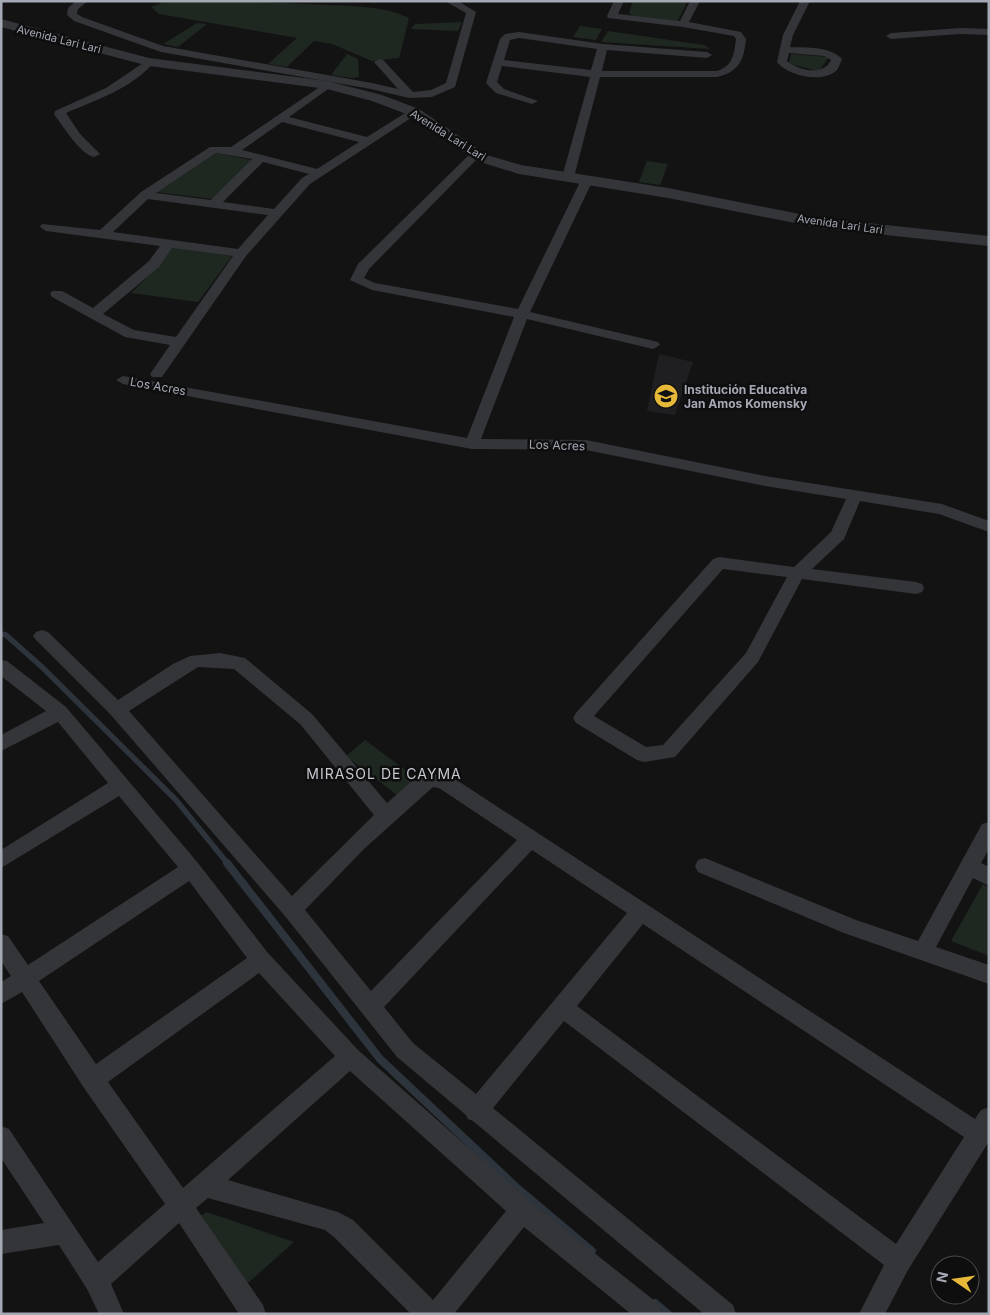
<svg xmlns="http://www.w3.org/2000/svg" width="990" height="1315" viewBox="0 0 990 1315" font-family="Inter,sans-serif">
  <rect width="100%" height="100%" fill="#131314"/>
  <!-- built -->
  <path fill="#1f1f21" d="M659,354L693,362L675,415L647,411Z"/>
  <!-- green -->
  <g fill="#1f2721">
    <path d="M166,1C220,1 273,2 327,5C354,6 385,6 409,18L399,58L372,61L332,44L314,41L287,67L268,64L297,38L159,14L151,7Z"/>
    <path d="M633,1H688L678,20L674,21L633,16L629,13Z"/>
    <path d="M462,22L458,31L411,29L415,24Z"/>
    <path d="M197,23L207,24L178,47L163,44Z"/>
    <path d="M580,26L602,29L596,40L573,37Z"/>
    <path d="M608,31L704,45L710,49L601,42Z"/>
    <path d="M347,54L358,59L359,77L351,78L331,75Z"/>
    <path d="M791,54L829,57L819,71L789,64Z"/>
    <path d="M216,153L251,160L213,199L156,192Z"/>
    <path d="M647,161L668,164L660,185L639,182Z"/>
    <path d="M172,248L232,256L198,302L131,293L158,267Z"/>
    <path d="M365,740L420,781L401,798L346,756Z"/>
    <path d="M983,884L989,888V956L951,941Z"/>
    <path d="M207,1212L294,1242L239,1291L197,1218Z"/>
  </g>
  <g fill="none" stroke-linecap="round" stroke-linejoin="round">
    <!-- stream-far1 -->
    <path stroke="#2d343c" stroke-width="5.5" d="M1,634L6,635L43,668L176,800L228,864"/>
    <!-- stream -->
    <g stroke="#2d343c" stroke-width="8">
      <path d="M227,863L380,1059L516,1187L592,1251"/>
      <path d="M655,1303L668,1314"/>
    </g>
    <!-- minor -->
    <g fill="#343539" fill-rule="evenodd">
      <path d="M76,1H88L78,9L77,14L82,17L163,46L372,83L398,89L374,62L379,59L383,60L413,92L431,90L446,83L466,13L445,1H458L476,12L455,87L432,97L409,98L371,89L161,52L74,21L67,15L68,8Z"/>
      <path d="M614,1H624L618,14L680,21L690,1H700L689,22L741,32L746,39C744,60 739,72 717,77H600L574,177L568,181L564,180L562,177L590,77L502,66L497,82L504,89L538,101L532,104L496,93L486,83L500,39L505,34L519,32L603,44L707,52L712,55L707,58L607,50L602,71H717C733,66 734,54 736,39L734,36L683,27L608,18L607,16ZM519,38L597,49L591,70L504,60L510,40Z"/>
      <path d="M800,1H810L793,35L790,47C807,48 830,46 842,59C841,62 839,67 837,70C823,84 788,76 777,62L783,35ZM789,53L824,56L831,60C824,76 799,71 787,61Z"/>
      <path d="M960,28L989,29V35L960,34L891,39L886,36L891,33Z"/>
      <path d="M149,59L154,62C133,88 96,100 66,113L80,134L100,154L94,157C80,154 63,126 54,114L55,111L106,88Z"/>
      <path d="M327,82L332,85L331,87L289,117L367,137L410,110L414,109L420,112L310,184L246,256L162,377H152L150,374L170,345L125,337L52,297L50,294L52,291H62L93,308L149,261L160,246L46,231L40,227L42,224L100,230L141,192L210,147H231ZM282,122L359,142L317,169L242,150ZM216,153L252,159L211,200L156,193ZM263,162L309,174L302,178L274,209L223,202ZM148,199L268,215L238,249L113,232ZM172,248L233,256L176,337L134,330L103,314L159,267Z"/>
      <path d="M476,151L482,154L480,156L369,269L364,278L375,283L518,309L581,180L587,176L593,180L530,312L658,342L660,345L653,349L527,319L481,439L586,440L765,476L942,504L989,521V532L939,514L860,501L844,539L812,569L916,582L922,584L924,588L922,592L916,594L802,579L758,662L675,757L644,762L637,760L576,723L573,718L576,713L713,559L719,557L794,567L831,532L846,499L765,486L586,450L472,449L123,384L116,380L123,376L467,438L514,317L372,290L350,280L358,264L472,152ZM723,569L787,577L746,653L663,745L646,747L594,716Z"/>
      <path d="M42,630L48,632L118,700L173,664L190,656L220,653L245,658L312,714L387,803C410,784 420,766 452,777L975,1119L981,1110L989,1107L988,1143L908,1270L885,1314H859L884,1265L564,1021L493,1108L733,1305L736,1314H704L473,1121L468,1119L466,1115L397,1057L285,916L111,715L36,640L33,636L36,632ZM198,667L234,669L300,724L374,815L292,896L129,711ZM433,787L439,788L517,840L371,991L305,910L364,849ZM532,850L627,913L476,1094L413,1043L384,1007ZM643,924L964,1137L896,1244L577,1006Z"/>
      <path d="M1,660L7,661L66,707L198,863L268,953L358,1050L530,1202L660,1305L663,1314H631L524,1227L454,1314H411L335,1238L325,1230L208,1198L196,1208L263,1305L266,1314H239L179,1223L111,1284L124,1314H99L87,1289L59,1245L1,1254V1230L44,1223L1,1158V1126L9,1129L98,1262L165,1204L84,1088L22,992L1,1004V982L11,976L1,961V934L8,936L28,965L178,867L119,796L1,868V850L108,783L58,722L1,751V735L46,711L1,676ZM189,881L247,958L96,1064L39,981ZM259,973L335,1056L183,1188L108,1082ZM350,1071L506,1211L433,1300L353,1220L338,1212L228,1180Z"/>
      <path d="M989,822V849L981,863L989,867V886L973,878L936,947L989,965V984L844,933L698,872L695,866L698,860L705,858L856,920L918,941L982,824Z"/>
    </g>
    <!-- tertiary -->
    <path fill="#343539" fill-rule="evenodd" d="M1,19L149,58L327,81L382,95L419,109L487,155L521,165L668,188L820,218L989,236V246L820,228L668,198L519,174L477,161L409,115L372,101L327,89L149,66L1,27Z"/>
  </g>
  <!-- icons -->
  <defs>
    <symbol id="school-disc" viewBox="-11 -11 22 22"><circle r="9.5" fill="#e6b939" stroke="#0e0e0f"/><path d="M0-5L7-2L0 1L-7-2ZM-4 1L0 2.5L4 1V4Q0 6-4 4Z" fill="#111"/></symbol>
  </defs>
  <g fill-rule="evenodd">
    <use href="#school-disc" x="652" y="382" width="28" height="28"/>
  </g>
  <g text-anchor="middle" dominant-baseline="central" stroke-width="5" stroke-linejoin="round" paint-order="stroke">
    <!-- far-street labels -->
    <g font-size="11" fill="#a5a9b4" stroke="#0e0e0f">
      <text transform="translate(59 39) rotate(14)">Avenida Lari Lari</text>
      <text transform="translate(448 135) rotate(32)">Avenida Lari Lari</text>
      <text transform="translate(840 224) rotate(8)">Avenida Lari Lari</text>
    </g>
    <!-- street labels -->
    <g font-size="12" fill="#a5a9b4" stroke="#0e0e0f">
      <text transform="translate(158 386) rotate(10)">Los Acres</text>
      <text transform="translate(557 445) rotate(2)">Los Acres</text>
    </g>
    <!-- poi labels -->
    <g font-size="12" font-weight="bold" fill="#a5a9b4" stroke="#0e0e0f" text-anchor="start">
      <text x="684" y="389">Institución Educativa<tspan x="684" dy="14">Jan Amos Komensky</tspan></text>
    </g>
    <!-- neighbourhood labels -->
    <g font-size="14" letter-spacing="1" fill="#c6c8d0" stroke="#0e0e0f">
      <text x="384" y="773">MIRASOL DE CAYMA</text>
    </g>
  </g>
  <!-- border -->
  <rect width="990" height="1315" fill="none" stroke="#a5a9b4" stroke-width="5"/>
  <!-- north arrow -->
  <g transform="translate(955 1280) rotate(283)"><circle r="24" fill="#0e0e0f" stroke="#4a4c51"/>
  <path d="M0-4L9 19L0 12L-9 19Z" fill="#e6b939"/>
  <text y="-8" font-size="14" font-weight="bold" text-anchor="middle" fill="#a5a9b4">N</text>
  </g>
</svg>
